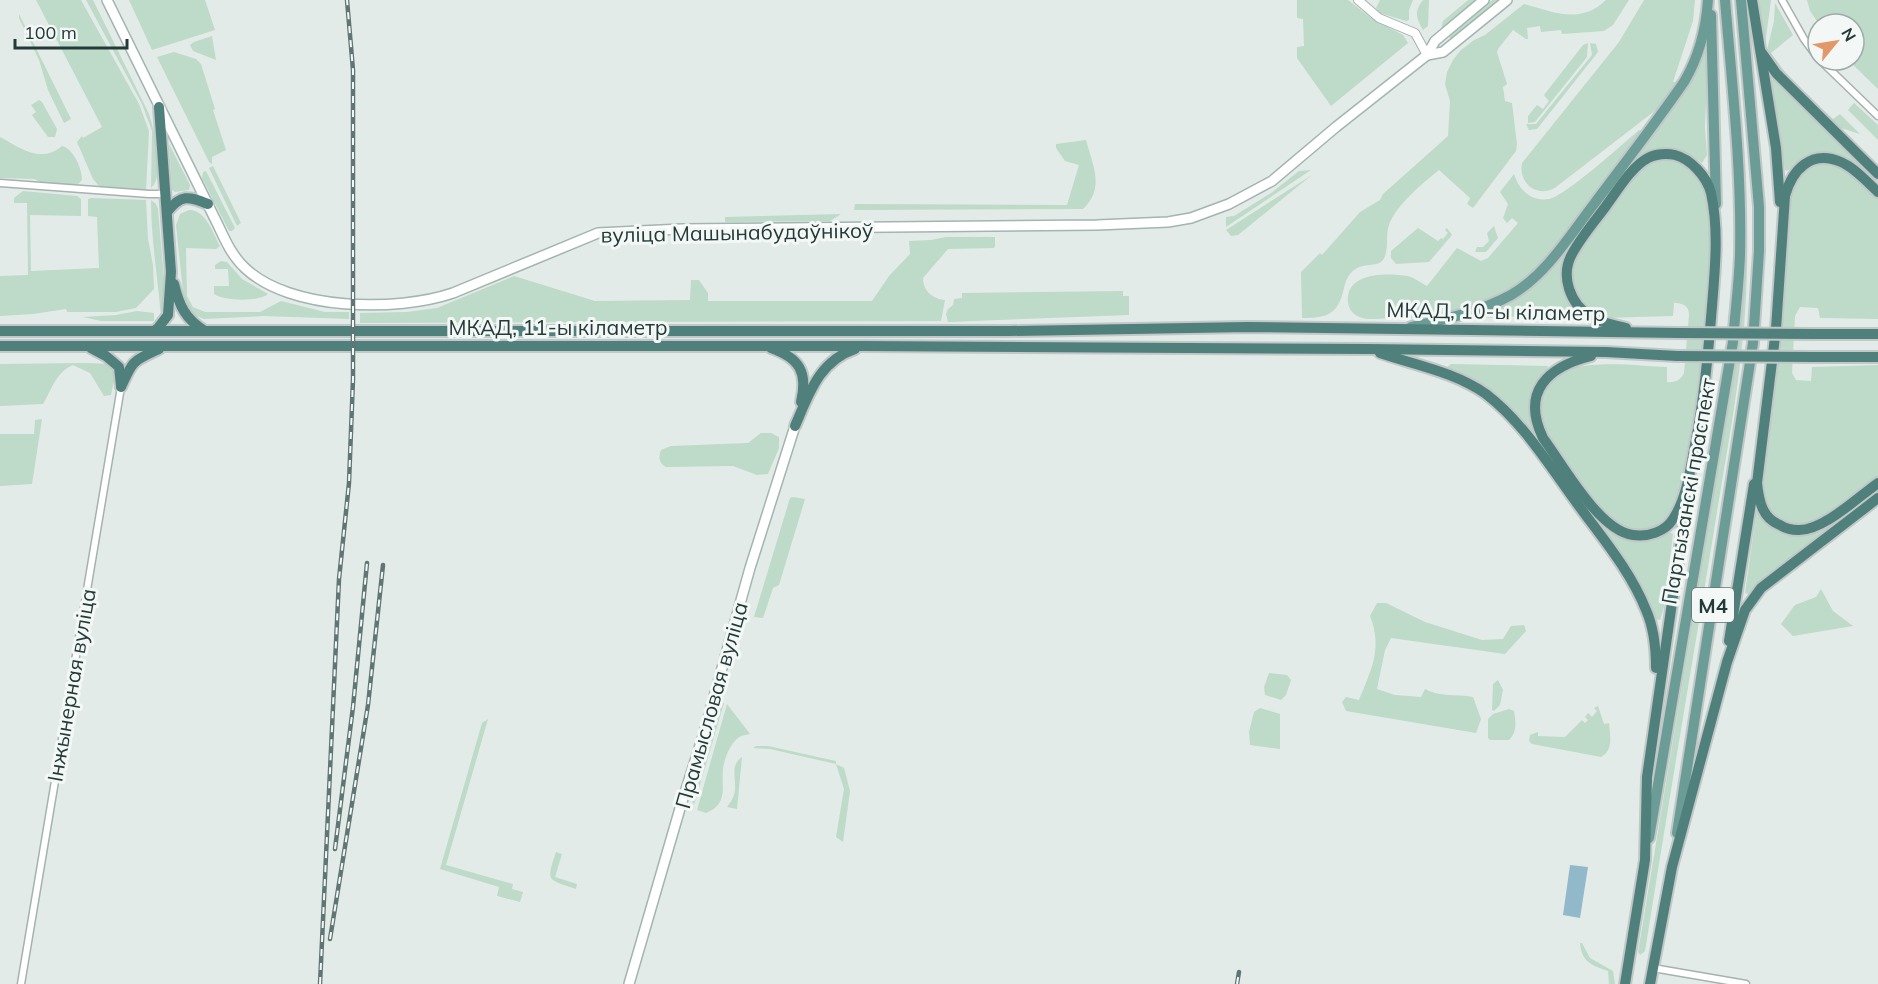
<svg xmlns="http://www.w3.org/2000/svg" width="1878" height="984" viewBox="0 0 1878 984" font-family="Mulish,sans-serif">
  <rect width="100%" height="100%" fill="#e3ebe8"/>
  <!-- green -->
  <g fill="#bedac9">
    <path d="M36,0H81L139,104L149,131L146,190L99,186L93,179L77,142L82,136L83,138L102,127Z"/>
    <path d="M86,0H93L149,114C154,130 166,176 151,188L152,131L142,104Z"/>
    <path d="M129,0H205L215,30L152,50Z"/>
    <path d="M1297,0H1348L1371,18L1403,35L1408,43L1331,106L1297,58V47L1304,46L1303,19L1297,18Z"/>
    <path d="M1380,0H1413L1409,10V20L1406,21L1380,13L1376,8Z"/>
    <path d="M1423,0H1429L1428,26L1423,30C1416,18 1414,11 1423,0Z"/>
    <path d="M1468,0H1479L1441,30L1443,21Z"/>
    <path d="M1492,0H1499L1451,39L1448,36Z"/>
    <path d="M1606,0H1629L1613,25L1604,31L1562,34L1561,30L1541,32L1540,26L1527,28L1528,39H1526L1513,30L1498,49L1497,52L1507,84L1503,87L1505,101L1512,103L1517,144L1516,151L1473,208L1467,204L1470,198L1439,170C1423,183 1396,205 1389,225C1385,235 1390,252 1382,261C1377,267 1363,262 1353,271C1346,277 1345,284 1343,292C1337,316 1324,318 1302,318L1301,272L1320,253L1322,255L1360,212L1380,200L1383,194L1448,136L1450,101L1445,84L1447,72L1453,60L1460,51L1474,40L1485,35L1524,4C1554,12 1580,25 1606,0Z"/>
    <path d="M1644,0H1695L1693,21L1673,82H1681L1669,100L1556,187C1538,199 1518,184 1522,163L1619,42Z"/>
    <path d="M1729,0H1731C1740,99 1751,199 1746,298C1742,378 1725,459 1713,537C1690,675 1667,813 1645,951L1640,955L1638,952L1734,371L1739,312Z"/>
    <path d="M1759,0H1771L1765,45L1764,40Z"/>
    <path d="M1807,0H1878V89L1848,60H1854V24H1819L1810,11Z"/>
    <path d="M1775,3L1793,35L1771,53L1790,79L1833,119L1840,114L1860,134L1828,124L1779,68L1767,50L1774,21Z"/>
    <path d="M19,14L71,119L64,123L48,90L39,60L19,18Z"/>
    <path d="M212,36L216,60L193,51L190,45L194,42Z"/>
    <path d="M1588,43L1587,57L1535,122L1528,123V116L1537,105L1543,109L1549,101L1544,95L1583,45Z"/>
    <path d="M1590,43L1596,44L1598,52L1537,129L1529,130L1526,124H1536L1592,55Z"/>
    <path d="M174,52L196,59L201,64L215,109L213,110L226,150L212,157V164L209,162L157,57Z"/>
    <path d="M1706,52L1708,55L1705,128L1707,155L1702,163C1681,146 1655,141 1634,162L1562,270V289L1579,315L1577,318L1532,316L1476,318V313C1506,308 1530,290 1550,269L1702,54Z"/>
    <path d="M1774,79L1878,178V181C1859,163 1835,142 1807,157C1800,161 1794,166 1787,171L1785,170L1771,81Z"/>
    <path d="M39,100L42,102L57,129L55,137H48L32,115L36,112L31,105Z"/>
    <path d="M1854,103L1878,125V140L1848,110Z"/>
    <path d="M1639,130L1642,132C1624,156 1606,181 1588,205C1564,237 1540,275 1504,294C1478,307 1444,316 1416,318C1402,319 1388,318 1374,319C1360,320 1346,314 1348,296C1351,272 1389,273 1407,276C1413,277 1421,283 1427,286L1457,248L1481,261L1488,258L1518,223L1512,218L1507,223L1503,218L1508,204L1500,192L1514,174C1519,190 1531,202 1549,199C1564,197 1624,143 1639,130Z"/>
    <path d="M0,137C20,148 41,164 62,146C74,149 82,169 82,180L76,186L45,184L34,179L0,178Z"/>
    <path d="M1086,140C1093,166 1105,188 1083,209L854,210L855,204L1067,205L1079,165L1065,161L1056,148V144Z"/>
    <path d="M169,144L190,185L189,190L175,192L172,190Z"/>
    <path d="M1662,158C1682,161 1695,168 1705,187C1723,222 1695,481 1673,515C1666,525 1650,533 1637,532C1603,529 1567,465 1548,439C1541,425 1536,409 1542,394C1544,390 1546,384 1548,381C1571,356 1636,366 1667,367V382C1675,383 1681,380 1684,373L1689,315C1689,305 1682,303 1674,303L1673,316L1603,318L1585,305L1575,290L1572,281L1574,260L1584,241L1637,172L1648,162Z"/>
    <path d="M1824,162L1845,167L1878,196V319L1820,318L1818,308L1800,307L1795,316L1792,373L1796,380L1811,381L1812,367L1878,365V478C1852,497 1815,538 1781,520C1766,512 1763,495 1762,479L1782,327L1785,284L1787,202L1792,186L1806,169Z"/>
    <path d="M213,166L241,223L237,226L209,168Z"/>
    <path d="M1311,170L1226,227V217L1234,216L1271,193L1299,171Z"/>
    <path d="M206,171L235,228L232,231H229L202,178L203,172Z"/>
    <path d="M1312,175L1238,235L1231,236L1226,230Z"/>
    <path d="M23,191L77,196L81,199V216L30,215L31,271L99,268L97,217L88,216V199L91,198L146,200L148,239L153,265L154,289L136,308L116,312H67L66,309L33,314L0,316V276L28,275L27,203H14V198Z"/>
    <path d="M151,200L156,204L158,209L166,301L165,310L161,318C158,278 151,240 151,200Z"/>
    <path d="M189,210C206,210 213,233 220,246L216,249L186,248L187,296L193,307L205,312H260L281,301L325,312H349V319L264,316L204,319L194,315L186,308L184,301L176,225L180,214Z"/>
    <path d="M841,214L830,221L725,222V217Z"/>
    <path d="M1494,226L1498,238L1486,252H1475L1477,247H1483L1489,241L1487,233Z"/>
    <path d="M1418,228L1438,241L1441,238L1443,239L1448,233L1445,230L1447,228L1452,235L1429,262L1396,264L1391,258V251Z"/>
    <path d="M946,237H995V246L994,248L948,249L923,278C923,291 933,299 945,300L941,321L360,323V313L407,312L437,308L514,276L595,301L690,300L691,280H699L708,293V301H872L889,276L910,254L909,241L931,240Z"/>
    <path d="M221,261L227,262L242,279L268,294C259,302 224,301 214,294V286H229L228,269H215V265Z"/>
    <path d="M1123,291V296H1129V315L948,322L946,314L948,309L953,305L954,299L962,298V293Z"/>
    <path d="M137,311L154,313V321H101L83,317L116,315Z"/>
    <path d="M84,363L113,364L116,371L111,395L104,396L90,373L73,365C56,372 52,389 43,404L0,406V364Z"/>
    <path d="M1451,364L1548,366C1547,372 1542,375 1538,380C1530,392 1527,405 1530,420C1531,426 1533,432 1536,437C1543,451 1597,524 1609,532C1627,544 1652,545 1669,532L1673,534L1664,607L1660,620L1655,619L1644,591L1624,558L1534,439L1447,370V367Z"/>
    <path d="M42,419L32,484L0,486V434H34L35,420Z"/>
    <path d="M761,433H771L779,437V448L768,474L757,475L733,466L666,467C659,463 658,458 661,450L671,446L748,443Z"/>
    <path d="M1878,488V491L1773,572L1750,593L1748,594L1745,593L1757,508L1796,535C1827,536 1856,505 1878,488Z"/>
    <path d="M793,497L805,499L779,585L773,588L763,618L754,617L790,498Z"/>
    <path d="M1821,589L1833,611L1853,626L1793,636L1781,624L1795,605L1816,597Z"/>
    <path d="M1377,603H1386L1425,622L1482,640L1503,639L1511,626L1524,625L1526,631L1505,654L1391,638L1385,650L1377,689L1395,695L1421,697L1425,689C1439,697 1456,694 1473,697L1481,719L1476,733L1346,711L1342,702L1346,697L1359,700C1371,670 1383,649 1370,616Z"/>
    <path d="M1269,673L1287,675L1291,680L1286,695L1281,700L1265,695L1264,687Z"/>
    <path d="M1498,680L1503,690L1500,705L1494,711L1492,710L1493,684Z"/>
    <path d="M721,703H724L694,805L692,800Z"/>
    <path d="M727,704L750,734C747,735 744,735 741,736C731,741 724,759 723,769C721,787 729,804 706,813L697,810Z"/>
    <path d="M1598,706L1604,724L1609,723C1610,736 1614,750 1601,757L1532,744L1529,741L1530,735L1538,732V736L1565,737L1582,720L1585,723L1588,720L1585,717L1588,713L1592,717L1597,711L1594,708Z"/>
    <path d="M1260,708L1280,714V749L1250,745L1249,732L1254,712Z"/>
    <path d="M1509,709L1514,711C1516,722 1517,732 1509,740H1490L1488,738V719L1493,714Z"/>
    <path d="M488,719L446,865L513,884L512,889L523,892L520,902L497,896L499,887L440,869L482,723Z"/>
    <path d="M756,746H768L836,761V764L844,768L850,791L843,842L836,837L844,789L836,764L770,749L753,748Z"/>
    <path d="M742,757L737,809L727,807C731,802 735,796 735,789C736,778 730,765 742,757Z"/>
    <path d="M556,852L562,854L555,877L577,884L576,889C547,879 546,882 556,852Z"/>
    <path d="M1580,943H1582L1590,958L1613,971L1615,984H1609L1608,971C1592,965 1582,963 1580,943Z"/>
  </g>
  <!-- water -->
  <path fill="#91b9ca" d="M1570,865L1588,867L1580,918L1563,915Z"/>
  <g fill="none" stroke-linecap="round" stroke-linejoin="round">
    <defs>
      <g id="minor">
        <path d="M1782,0L1804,39L1818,58"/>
        <path d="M1820,60L1878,116"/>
        <path d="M0,183L149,194H165"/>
        <path d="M1653,968L1746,984"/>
        <path d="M21,984L121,387"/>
      </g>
      <path id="tertiary" d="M1358,0L1379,18L1415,33L1427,55"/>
      <g id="secondary">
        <path d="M107,0L218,225C225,240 232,256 245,268C290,311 397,312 453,293L598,233L682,229L1097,225L1168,222L1191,218L1229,204L1272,181L1336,127L1427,55L1435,41L1484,0"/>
        <path d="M1427,55L1443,52L1507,0"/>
        <path d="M629,984L681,805L703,736L750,568L795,426"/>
      </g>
      <g id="primary">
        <path d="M1711,15L1716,204"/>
        <path d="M1411,327C1445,319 1480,312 1511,295C1546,275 1570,235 1594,204C1624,164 1655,124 1684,82C1699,57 1706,29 1708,0"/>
        <path d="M1677,833L1753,343L1759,251V207L1741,0"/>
        <path d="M1649,838L1733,342C1735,313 1739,284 1740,255C1742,170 1732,85 1725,0"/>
      </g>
      <g id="trunk">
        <path d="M1752,0L1776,148L1780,202"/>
        <path d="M1762,53L1776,73L1878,174"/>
        <path d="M1878,192C1867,182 1855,168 1841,162C1811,149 1792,170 1785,196L1776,329L1757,483C1759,501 1762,518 1780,525C1785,528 1792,530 1798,530C1823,531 1858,497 1878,483"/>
        <path d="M167,212C181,194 188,196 208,204"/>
        <path d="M174,284C179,305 185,319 205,331"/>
        <path d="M0,331H1009L1248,327L1679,333"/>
        <path d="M154,331L158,328L168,315L171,272L159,107"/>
        <path d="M1815,334H1878"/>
        <path d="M0,346H864L1368,349L1606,352L1677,356"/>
        <path d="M91,348L106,356L119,367L121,386"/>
        <path d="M771,348C800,358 808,373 801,402"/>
        <path d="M1380,353C1415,365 1455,372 1486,394C1524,423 1551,468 1579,506C1603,539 1631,572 1646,610C1654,628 1656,648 1656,668"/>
        <path d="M1591,356C1547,367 1521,392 1543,438C1563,465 1599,531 1633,535C1648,537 1665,532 1673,519C1686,500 1690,472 1694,450C1704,402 1708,355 1712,306C1715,269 1719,230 1711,193C1707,177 1691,159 1675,155C1667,153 1655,154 1648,158C1632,166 1617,191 1606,206C1595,221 1581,237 1572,254C1560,276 1570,304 1591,317C1601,323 1615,325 1626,328"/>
        <path d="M1813,357H1878"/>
        <path d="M121,387C133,360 133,361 159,349"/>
        <path d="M795,426C809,394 819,361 855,349"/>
        <path d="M1729,641L1754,484"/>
        <path d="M1625,984L1645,860L1647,777L1687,498"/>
        <path d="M1650,984L1672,867L1727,662L1745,610L1761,588L1878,498"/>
      </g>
    </defs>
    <!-- minor casing -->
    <use href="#minor" stroke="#a6b2af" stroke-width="9"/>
    <!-- tertiary casing -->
    <use href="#tertiary" stroke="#a6b2af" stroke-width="10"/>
    <!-- secondary casing -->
    <use href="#secondary" stroke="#a2b5b1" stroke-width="12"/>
    <!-- primary casing -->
    <use href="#primary" stroke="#c2c8c7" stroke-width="14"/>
    <!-- trunk casing -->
    <use href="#trunk" stroke="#c2c8c7" stroke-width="14"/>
    <!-- minor -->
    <use href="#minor" stroke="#fff" stroke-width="6"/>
    <!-- tertiary -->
    <use href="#tertiary" stroke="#fff" stroke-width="8"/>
    <!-- secondary -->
    <use href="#secondary" stroke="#fff" stroke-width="9"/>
    <!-- primary -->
    <use href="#primary" stroke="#6c9c96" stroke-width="10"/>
    <!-- trunk -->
    <use href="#trunk" stroke="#50807b" stroke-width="10"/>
    <defs>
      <g id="rail">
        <path d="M335,849L353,707L367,563"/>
        <path d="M330,939L368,705L383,565"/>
        <path d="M320,984L339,579L349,483L353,379V70L347,0"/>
        <path d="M1237,984L1239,972"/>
      </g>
    </defs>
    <!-- rail casing -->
    <use href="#rail" stroke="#5f7673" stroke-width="4.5"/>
    <!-- rail -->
    <use href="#rail" stroke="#f3f8f6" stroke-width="2" stroke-dasharray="7" stroke-linecap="butt"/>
    <defs>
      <g id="trunk-bridge">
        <path d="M1679,333L1815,334"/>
        <path d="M1677,356L1813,357"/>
      </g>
    </defs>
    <!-- trunk-bridge casing -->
    <use href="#trunk-bridge" stroke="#c2c8c7" stroke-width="14" stroke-linecap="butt"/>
    <!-- trunk-bridge -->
    <use href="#trunk-bridge" stroke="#50807b" stroke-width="10"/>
  </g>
  <g text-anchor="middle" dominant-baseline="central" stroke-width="6" stroke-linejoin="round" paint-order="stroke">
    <!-- shield labels -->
    <rect fill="#f3f8f6" stroke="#627370" stroke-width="1.5" x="1692" y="588" width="42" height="34" rx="4.5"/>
    <g font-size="20" font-weight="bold" fill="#243a37">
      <text x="1713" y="605">М4</text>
    </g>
    <!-- street labels -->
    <g font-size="21" fill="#243a37" stroke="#f3f8f6">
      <text transform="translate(737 232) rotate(-1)">вуліца Машынабудаўнікоў</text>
      <text transform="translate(1496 311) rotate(1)">МКАД, 10-ы кіламетр</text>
      <text x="558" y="327">МКАД, 11-ы кіламетр</text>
      <text transform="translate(1688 491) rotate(-80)">Партызанскі праспект</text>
      <text transform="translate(71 685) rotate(-80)">Інжынерная вуліца</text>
      <text transform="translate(711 705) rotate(-74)">Прамысловая вуліца</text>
    </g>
  </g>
  <!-- north arrow -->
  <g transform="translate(1836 42) rotate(60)"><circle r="28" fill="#f3f8f6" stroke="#a0acaa" stroke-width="1.5"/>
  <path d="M0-4.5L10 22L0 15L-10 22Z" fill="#e39869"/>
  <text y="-9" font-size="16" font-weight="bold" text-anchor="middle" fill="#243a37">N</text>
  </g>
  <!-- scale -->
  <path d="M15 39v9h112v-9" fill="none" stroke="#243a37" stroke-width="3"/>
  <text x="24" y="39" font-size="18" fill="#243a37" stroke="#f3f8f6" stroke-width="4.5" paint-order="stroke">100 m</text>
</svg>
